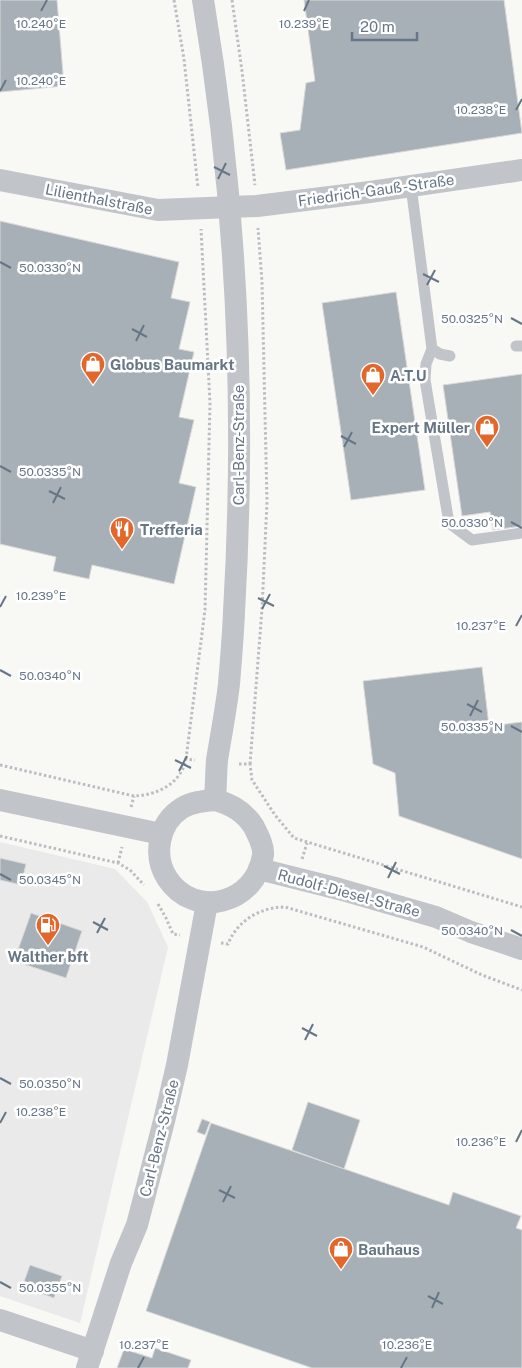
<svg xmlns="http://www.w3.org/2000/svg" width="522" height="1368" viewBox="0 0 522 1368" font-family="'Public Sans',sans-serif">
  <rect width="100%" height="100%" fill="#f8f8f5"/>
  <!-- built -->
  <path fill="#e9eae9" d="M0,842L115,869L147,902L168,947L80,1323L0,1296Z"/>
  <!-- building -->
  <g fill="#a8b0b7" stroke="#dadad8">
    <path d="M0,0H57L64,86L0,92Z"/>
    <path d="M304,0H504L522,133L286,170L280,133L300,130L306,83L315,81Z"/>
    <path d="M0,221L179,262L171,298L190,302L179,349L194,352L179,417L194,420L179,483L196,487L174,584L92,565L89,579L53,571L56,557L0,544Z"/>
    <path d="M396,292L425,490L351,500L322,303Z"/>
    <path d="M522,374V526L493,530L490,512L462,516L443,385Z"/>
    <path d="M482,667L489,726L522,722V859L399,816L395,773L373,764L363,681Z"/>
    <path d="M0,858L26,864L21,885L0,880Z"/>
    <path d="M31,913L82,931L66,978L14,961Z"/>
    <path d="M308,1102L360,1120L344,1169L292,1150Z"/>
    <path d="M202,1119L210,1122L205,1135L197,1132Z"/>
    <path d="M211,1123L449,1205L453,1192L521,1216L516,1228L522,1230V1368H312L146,1311Z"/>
    <path d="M30,1265L62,1276L54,1298L22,1287Z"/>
    <path d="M155,1348L191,1360L188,1368H117L124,1349L152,1358Z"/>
  </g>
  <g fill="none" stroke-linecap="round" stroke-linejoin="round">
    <!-- path -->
    <g stroke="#bbbec1" stroke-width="3" stroke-dasharray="2.5 2.5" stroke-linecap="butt">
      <path d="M174,0L184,59L198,188"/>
      <path d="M232,0L242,71L255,185"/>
      <path d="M186,759L205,610L210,403L201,229"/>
      <path d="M239,764H250L252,780L275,815L294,838L522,907"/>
      <path d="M250,764L262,609L267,502L262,282L258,228"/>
      <path d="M0,765L134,796C157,795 181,784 186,759L195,760"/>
      <path d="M131,807L134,796"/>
      <path d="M0,836L118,863L130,870L144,885"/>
      <path d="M302,859L307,843"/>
      <path d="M118,863L122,847"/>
      <path d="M158,904L166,918L173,934L180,935"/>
      <path d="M221,943L228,944C237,921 260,907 285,907L423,947L482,975L522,990"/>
    </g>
    <!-- service -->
    <g stroke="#c1c5c9" stroke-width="11">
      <path d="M411,186L432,349L426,364L425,380L449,523L472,540L522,533"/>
      <path d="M516,346H522"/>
      <path d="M432,349L440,354L450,356"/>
    </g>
    <!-- minor -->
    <g stroke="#c1c5c9" stroke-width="22">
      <path d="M203,0C237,201 246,408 234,612C233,636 231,660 229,684C226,710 221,735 217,760C216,773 216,787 215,800"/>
      <path d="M0,180L158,210L257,206L370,192L522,170"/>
      <path d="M0,800L161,834"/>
      <path d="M215,800C231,804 245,812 254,827C258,835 264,846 263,855C256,904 194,920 167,878C153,856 158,823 182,808C192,802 203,801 215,800Z"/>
      <path d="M259,869L339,889L436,917L471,932L522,949"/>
      <path d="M0,1320L93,1351"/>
      <path d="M87,1368L121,1263L137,1225L164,1121L177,1065L207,903"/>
    </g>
  </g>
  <!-- ticks -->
  <path fill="none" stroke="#677686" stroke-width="2" d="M41,11L47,0M304,11L309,0M0,91L6,80M516,110L522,99M214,167L230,175M218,179L226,163M0,262L11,268M423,274L439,282M427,285L435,270M511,318L522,324M132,329L147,337M136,341L144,325M341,436L356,444M344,447L352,432M0,466L11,472M49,491L65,499M53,503L61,487M511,522L522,528M258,598L274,606M0,607L6,596M262,609L270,594M516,626L522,615M0,670L11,676M467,704L482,712M470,716L478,700M511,726L522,732M175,760L191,768M179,771L187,756M384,866L400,874M0,874L11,880M388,878L396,862M93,922L108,930M511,930L522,936M97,933L105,918M302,1028L317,1036M305,1040L313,1024M0,1078L11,1084M0,1123L6,1112M516,1142L522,1130M219,1190L235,1198M223,1202L231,1186M0,1282L11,1288M428,1296L443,1304M432,1308L439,1292M138,1368L144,1357M401,1368L407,1357"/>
  <!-- icons -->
  <defs>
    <symbol id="shop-pin" viewBox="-11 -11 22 30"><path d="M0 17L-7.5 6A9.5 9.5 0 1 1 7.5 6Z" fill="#e3662b" stroke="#fff"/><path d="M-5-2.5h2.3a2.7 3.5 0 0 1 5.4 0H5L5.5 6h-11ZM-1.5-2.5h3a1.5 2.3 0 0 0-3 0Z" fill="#fff"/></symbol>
    <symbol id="restaurant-pin" viewBox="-11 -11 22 30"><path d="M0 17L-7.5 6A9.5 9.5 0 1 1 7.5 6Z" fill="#e3662b" stroke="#fff"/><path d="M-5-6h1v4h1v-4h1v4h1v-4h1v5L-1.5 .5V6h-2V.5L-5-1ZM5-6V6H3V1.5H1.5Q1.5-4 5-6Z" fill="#fff"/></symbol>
    <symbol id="fuel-pin" viewBox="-11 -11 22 30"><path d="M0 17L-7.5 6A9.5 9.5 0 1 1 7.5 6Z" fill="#e3662b" stroke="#fff"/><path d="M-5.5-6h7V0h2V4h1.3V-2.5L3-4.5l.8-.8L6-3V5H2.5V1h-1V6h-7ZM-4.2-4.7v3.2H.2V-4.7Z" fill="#fff"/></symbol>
  </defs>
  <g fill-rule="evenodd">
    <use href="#shop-pin" x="79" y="350" width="28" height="38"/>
    <use href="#shop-pin" x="359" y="361" width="28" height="38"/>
    <use href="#shop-pin" x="473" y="413" width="28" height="38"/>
    <use href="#restaurant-pin" x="108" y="515" width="28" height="38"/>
    <use href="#fuel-pin" x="34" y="911" width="28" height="38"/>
    <use href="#shop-pin" x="327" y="1235" width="28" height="38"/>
  </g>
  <g text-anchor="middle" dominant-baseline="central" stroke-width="5" stroke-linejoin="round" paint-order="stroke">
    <!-- street labels -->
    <g font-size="15" fill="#677686" stroke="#fff">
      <text transform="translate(376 190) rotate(-8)">Friedrich-Gauß-Straße</text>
      <text transform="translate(99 199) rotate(11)">Lilienthalstraße</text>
      <text transform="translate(238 445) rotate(-90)">Carl-Benz-Straße</text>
      <text transform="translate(349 893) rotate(15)">Rudolf-Diesel-Straße</text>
      <text transform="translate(159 1138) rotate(-76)">Carl-Benz-Straße</text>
    </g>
    <!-- poi labels -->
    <g font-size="15" font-weight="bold" fill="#677686" stroke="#fff" text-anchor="start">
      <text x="110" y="364">Globus Baumarkt</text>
      <text x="390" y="375">A.T.U</text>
      <text x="470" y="427" text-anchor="end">Expert Müller</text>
      <text x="140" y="529">Trefferia</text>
      <text x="48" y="956" text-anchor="middle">Walther bft</text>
      <text x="358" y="1249">Bauhaus</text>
    </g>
  </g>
  <g font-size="12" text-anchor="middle" fill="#677686" stroke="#fff" stroke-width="5" stroke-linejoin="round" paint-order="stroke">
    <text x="41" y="28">10.240°E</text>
    <text x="304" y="28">10.239°E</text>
    <text x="41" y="85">10.240°E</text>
    <text x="481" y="114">10.238°E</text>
    <text x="50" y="272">50.0330°N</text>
    <text x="472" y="323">50.0325°N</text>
    <text x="50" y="476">50.0335°N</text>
    <text x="472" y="527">50.0330°N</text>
    <text x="41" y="600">10.239°E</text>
    <text x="481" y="630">10.237°E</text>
    <text x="50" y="680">50.0340°N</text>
    <text x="472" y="731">50.0335°N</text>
    <text x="50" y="884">50.0345°N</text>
    <text x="472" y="935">50.0340°N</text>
    <text x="50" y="1088">50.0350°N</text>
    <text x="41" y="1116">10.238°E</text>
    <text x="481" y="1146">10.236°E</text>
    <text x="50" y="1292">50.0355°N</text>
    <text x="144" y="1349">10.237°E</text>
    <text x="407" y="1349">10.236°E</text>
  </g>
  <!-- scale -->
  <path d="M352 32v8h65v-8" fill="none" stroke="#677686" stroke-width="2.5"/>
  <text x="360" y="32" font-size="15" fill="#677686" stroke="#ffffff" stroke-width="4" paint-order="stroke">20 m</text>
</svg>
